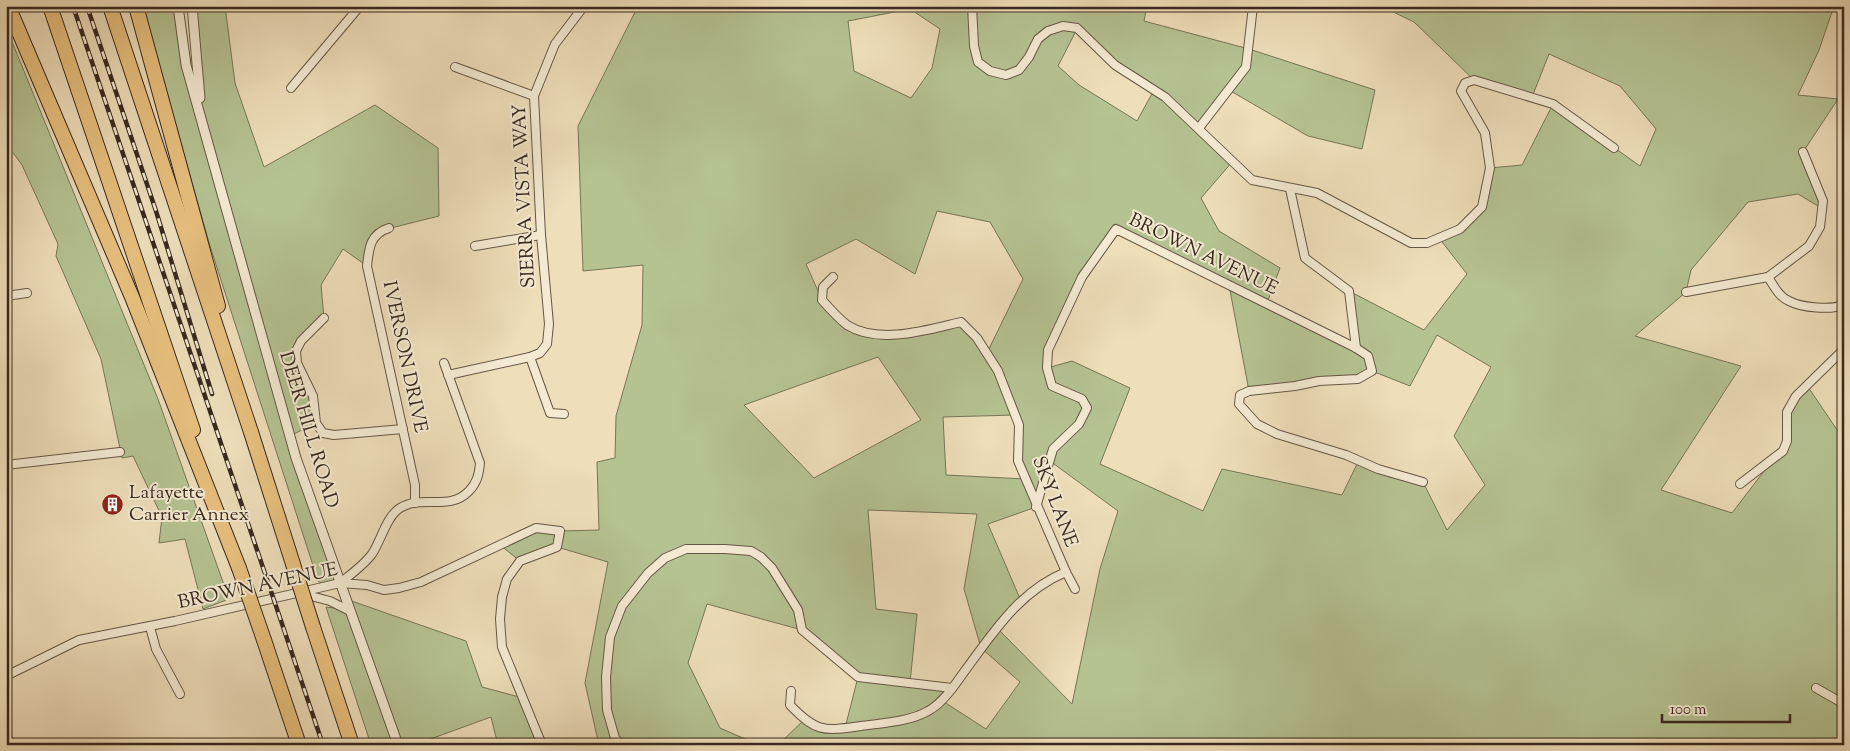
<svg xmlns="http://www.w3.org/2000/svg" width="1850" height="751" viewBox="0 0 1850 751" font-family="'Sorts Mill Goudy',serif">
  <rect width="100%" height="100%" fill="#eedeba"/>
  <filter id="stains"><feTurbulence type="fractalNoise" baseFrequency=".004" numOctaves="4"/><feColorMatrix values="0 0 0 0 .2 0 0 0 0 .09 0 0 0 0 .02 0 0 0 .5 -.17"/></filter>
  <radialGradient id="worn" r=".72"><stop offset=".6" stop-color="#630" stop-opacity="0"/><stop offset="1" stop-color="#630" stop-opacity=".3"/></radialGradient>
  <!-- green -->
  <g fill="#b5c292" stroke="#777558" fill-rule="evenodd">
    <path d="M142,6H178L202,116L192,6H225L235,83L264,167L375,105L438,148L439,216L379,231L367,266L343,249L321,285L324,318L296,351L313,396L316,423L290,436L340,583L327,587L318,581L210,246Z"/>
    <path d="M638,6H1147L1144,21L1249,49L1375,90L1362,149L1308,136L1229,90L1199,128L1233,161L1201,198L1219,231L1280,268L1267,303L1356,347L1349,291L1424,330L1467,274L1439,238L1460,229L1482,207L1490,168L1522,165L1553,104L1640,166L1656,129L1620,86L1549,54L1532,97L1474,80L1414,22L1381,6H1834L1819,50L1798,95L1838,99L1803,152L1823,209L1798,194L1748,202L1691,270L1686,292L1635,336L1741,366L1661,490L1732,513L1771,462L1783,451L1787,412L1806,384L1844,440V745H778L804,720L825,730L845,728L858,677L802,630L707,604L688,663L720,728L759,745H599L585,683L608,562L557,547L520,561L500,545L536,528L560,531L599,530L597,462L615,458L616,416L642,325L643,265L583,271L578,126ZM910,9L940,29L932,68L911,98L854,71L848,21ZM1077,29L1115,65L1154,90L1137,121L1079,85L1058,66ZM937,211L990,222L1023,279L987,353L961,322L886,334L848,325L822,300L806,264L856,239L915,274ZM1116,229L1229,285L1249,391L1358,379L1372,371L1410,386L1437,335L1491,367L1454,436L1485,485L1447,530L1423,482L1359,460L1342,495L1222,469L1203,511L1100,464L1130,388L1072,361L1047,368C1050,322 1090,266 1116,229ZM878,357L921,420L814,478L744,405ZM1015,415L1018,461L1025,479L946,475L943,417ZM1050,461L1118,511L1100,569L1072,704L997,628L1021,601L988,524L1036,507ZM868,510L977,514L964,589L981,648L1020,682L986,729L941,700L952,688L910,683L917,614L876,609Z"/>
    <path d="M6,27L158,399L229,599L203,609L185,539L159,543L162,517L133,456L122,458L101,359L56,256L58,244L22,165L6,143Z"/>
    <path d="M346,599L466,641L482,687L523,698L542,745H498L491,717L414,745H371L326,607L350,610Z"/>
  </g>
  <g fill="none" stroke-linecap="round" stroke-linejoin="round">
    <defs>
      <g id="minor">
        <path d="M972,6L974,46L978,62L990,71L1006,75L1019,70L1029,57L1038,39L1048,31L1063,26L1077,28L1115,65L1165,97L1252,180L1317,193L1411,243H1427L1460,229L1482,207L1490,168L1485,133L1461,91L1465,83L1474,80L1553,104L1614,148"/>
        <path d="M455,67L534,96"/>
        <path d="M291,88L360,6"/>
        <path d="M1199,128L1246,67L1253,6"/>
        <path d="M1290,189L1305,258L1349,291L1356,348"/>
        <path d="M389,228C370,234 369,248 367,266L415,485V503"/>
        <path d="M475,246L541,235"/>
        <path d="M1768,277C1774,286 1779,297 1789,301C1802,308 1831,310 1844,305"/>
        <path d="M1686,292L1768,277L1809,246L1820,227L1823,201L1803,152"/>
        <path d="M6,296L27,293"/>
        <path d="M324,318L301,341L296,351L297,363L313,396L316,423L323,433L334,435L403,429"/>
        <path d="M530,357L550,413L564,414"/>
        <path d="M448,375L530,357L540,353L547,344L549,324L541,235L534,96L555,44L584,6"/>
        <path d="M6,465L120,452"/>
        <path d="M1740,484L1783,451L1787,441V412L1796,396L1844,349"/>
        <path d="M1036,507L1053,449L1079,424L1087,408L1082,399L1052,386L1047,368L1048,350L1082,277L1116,229L1356,348L1368,356L1372,371L1358,379L1319,381L1295,386L1249,391L1240,395L1239,404L1257,424L1277,434L1346,455L1378,469L1423,482"/>
        <path d="M1066,572L1075,589"/>
        <path d="M340,583C350,575 364,565 372,554C381,541 386,517 400,508C422,494 449,512 469,491C477,483 479,474 480,463L444,363"/>
        <path d="M303,594L330,601L350,611"/>
        <path d="M150,627L156,649L180,694"/>
        <path d="M6,676L79,640L175,621L340,583L367,585L384,590L399,588L421,582L536,528L560,531L557,547L520,561L507,579L502,597L500,619L502,647L542,745"/>
        <path d="M1816,688L1844,704"/>
        <path d="M791,691L790,705C817,733 824,731 861,726C882,723 909,722 928,711C942,704 955,685 964,672C993,633 1019,591 1066,572L1018,461L1019,425L998,371L977,338L961,322C927,330 879,345 847,325C838,318 830,309 822,300L823,287L833,277"/>
        <path d="M621,745L615,738L607,710L606,677L610,637L622,606L648,573L665,558L686,549H725L751,551L761,557L772,568L798,610L802,630L858,677L952,688"/>
      </g>
      <g id="tertiary">
        <path d="M178,6L186,65L296,458L398,745"/>
        <path d="M192,6L200,98"/>
      </g>
      <path id="secondary" d="M6,738L11,745"/>
      <g id="motorway">
        <path d="M8,6L132,297L239,568"/>
        <path d="M50,6L193,430"/>
        <path d="M110,6L251,432"/>
        <path d="M136,6L218,306"/>
        <path d="M313,627L352,745"/>
        <path d="M264,640L299,745"/>
      </g>
    </defs>
    <!-- minor casing -->
    <use href="#minor" stroke="#665646" stroke-width="10"/>
    <!-- tertiary casing -->
    <use href="#tertiary" stroke="#665646" stroke-width="11"/>
    <!-- secondary casing -->
    <use href="#secondary" stroke="#39281f" stroke-width="12"/>
    <!-- motorway casing -->
    <use href="#motorway" stroke="#39281f" stroke-width="16"/>
    <!-- minor -->
    <use href="#minor" stroke="#f4ead2" stroke-width="8"/>
    <!-- tertiary -->
    <use href="#tertiary" stroke="#f4ead2" stroke-width="9"/>
    <!-- secondary -->
    <use href="#secondary" stroke="#f4ead2" stroke-width="10"/>
    <!-- motorway -->
    <use href="#motorway" stroke="#e7bf7d" stroke-width="14"/>
    <defs>
      <g id="rail">
        <path d="M73,6L323,745"/>
        <path d="M87,6L156,211L212,394"/>
      </g>
    </defs>
    <!-- rail casing -->
    <use href="#rail" stroke="#39281f" stroke-width="4.5"/>
    <!-- rail -->
    <use href="#rail" stroke="#f4ead2" stroke-width="2.5" stroke-dasharray="8" stroke-linecap="butt"/>
    <defs>
      <g id="motorway-bridge">
        <path d="M251,432L313,627"/>
        <path d="M239,568L264,640"/>
      </g>
    </defs>
    <!-- motorway-bridge casing -->
    <use href="#motorway-bridge" stroke="#39281f" stroke-width="16" stroke-linecap="butt"/>
    <!-- motorway-bridge -->
    <use href="#motorway-bridge" stroke="#e7bf7d" stroke-width="14"/>
  </g>
  <!-- icons -->
  <defs>
    <symbol id="building-disc" viewBox="-11 -11 22 22"><circle r="9.5" fill="#8f2418" stroke="#f4ead2"/><path d="M-4-6H4V6H1V3H-1V6H-4ZM-2.5-4.3h1.7v1.8h-1.7ZM.8-4.3h1.7v1.8H.8ZM-2.5-1h1.7V.8h-1.7ZM.8-1h1.7V.8H.8Z" fill="#fff"/></symbol>
  </defs>
  <g fill-rule="evenodd">
    <use href="#building-disc" x="100" y="492" width="25" height="25"/>
  </g>
  <g text-anchor="middle" dominant-baseline="central" stroke-width="4" stroke-linejoin="round" paint-order="stroke">
    <!-- street labels -->
    <g font-size="19" fill="#39281f" stroke="#f4ead2">
      <text transform="translate(525 196) rotate(-93)">SIERRA VISTA WAY</text>
      <text transform="translate(1203 255) rotate(26)">BROWN AVENUE</text>
      <text transform="translate(404 357) rotate(78)">IVERSON DRIVE</text>
      <text transform="translate(308 430) rotate(73)">DEER HILL ROAD</text>
      <text transform="translate(1054 502) rotate(69)">SKY LANE</text>
      <text transform="translate(258 587) rotate(-12)">BROWN AVENUE</text>
    </g>
    <!-- poi labels -->
    <g font-size="19" fill="#39281f" stroke="#f4ead2" text-anchor="start">
      <text x="129" y="493">Lafayette<tspan x="129" dy="22">Carrier Annex</tspan></text>
    </g>
  </g>
  <!-- margin -->
  <rect width="1850" height="751" fill="none" stroke="#eedeba" stroke-width="25"/>
  <rect x="8" y="8" width="1835" height="736" fill="none" stroke="#39281f" stroke-width="2.5"/>
  <rect x="12" y="12" width="1825" height="726" fill="none" stroke="#39281f"/>
  <!-- scale -->
  <path d="M1662 714v8h128v-8" fill="none" stroke="#39281f" stroke-width="2.5"/>
  <text x="1670" y="714" font-size="15" fill="#39281f" stroke="#f4ead2" stroke-width="4" paint-order="stroke">100 m</text>
  <rect width="100%" height="100%" filter="url(#stains)"/>
  <rect width="100%" height="100%" fill="url(#worn)"/>
</svg>
